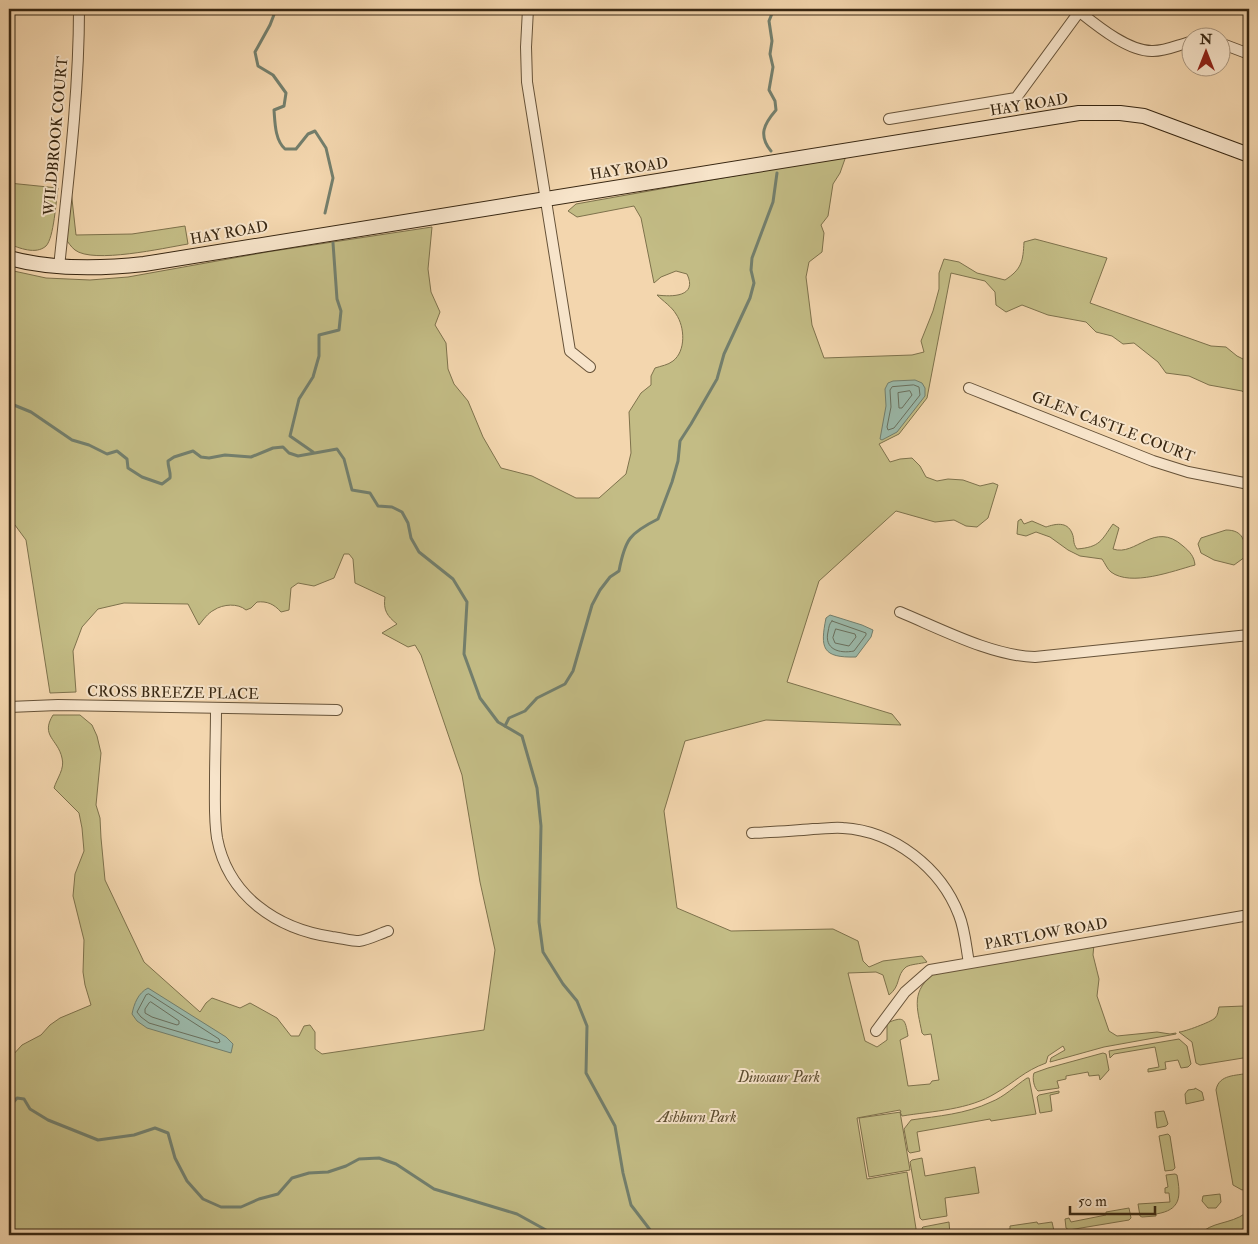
<svg xmlns="http://www.w3.org/2000/svg" width="1258" height="1244" viewBox="0 0 1258 1244" font-family="'IM FELL Double Pica',serif">
  <rect width="100%" height="100%" fill="#f3d6ae"/>
  <filter id="stains"><feTurbulence type="fractalNoise" baseFrequency=".004" numOctaves="4"/><feColorMatrix values="0 0 0 0 .2 0 0 0 0 .09 0 0 0 0 .02 0 0 0 .5 -.17"/></filter>
  <radialGradient id="worn" r=".72"><stop offset=".6" stop-color="#630" stop-opacity="0"/><stop offset="1" stop-color="#630" stop-opacity=".3"/></radialGradient>
  <!-- green -->
  <g fill="#c3bc85" stroke="#7e724c">
    <path d="M846,156L840,173L833,184L828,216L821,225L824,233L822,252L809,262L806,277L812,325L824,358L912,355L924,352L921,341L933,311L939,289V273L944,259L959,262L977,273L1005,280C1022,269 1023,261 1024,242L1035,239L1107,258L1090,303L1211,346L1226,347L1237,356L1249,362V397L1242,391L1209,385L1189,376L1166,373L1158,362L1134,343L1123,344L1112,336L1096,332L1086,322L1048,315L1022,305L1006,312L996,305L995,292L985,281L951,273L927,398L899,434L879,444L890,462L900,459L912,458L920,466L926,477L937,481L948,479L963,480L980,486L993,483L998,485L988,518L977,527L966,526L954,520L935,522L896,511L819,581L787,682L892,714L901,725L766,720L685,741L664,811L677,908L731,931L833,929L858,941L863,961L869,967L883,961L922,956L927,962C920,964 911,964 906,967C896,975 901,986 889,995L883,975L876,972L848,973L865,1041L877,1047L887,1040V1023C904,1016 905,1018 908,1036L900,1040L908,1086L930,1084L932,1081L939,1080L931,1034L924,1035L922,1033C917,1007 910,991 936,972L1094,944L1093,955L1099,979L1097,996L1109,1031L1117,1036L1157,1032L1170,1034L1176,1033V1034L1104,1047L1050,1062L1051,1058L1065,1050L1063,1046L1048,1056L1046,1063C1024,1071 1015,1082 996,1093C969,1110 933,1111 902,1116L900,1112L910,1170L869,1177L859,1118L901,1112L900,1110L857,1118L867,1179L907,1172L917,1235H250L231,1233L233,1235H180L179,1232L152,1235H22L9,1230V1057H11L22,1045L41,1035L50,1025L60,1018L91,1005L85,985L83,972L84,940L73,896L75,874L84,851L82,828L79,813L54,788C57,778 65,769 62,758C58,739 40,736 53,715H80L92,725L97,736L101,753L96,805L100,818L101,838L105,880L144,962L200,1012L206,1003L212,998L240,1008L250,1003L277,1018L291,1036H299L304,1026L310,1025L315,1032V1049L322,1054L484,1030L495,950L480,882L462,775L421,655L415,645L408,647L382,633L397,624C387,616 383,610 385,597L355,583L353,559L349,554H344L334,578L314,586L298,583L291,588L289,610L281,612C274,604 267,601 257,602L251,608L246,610C238,603 223,604 214,610C208,613 203,620 199,625L188,604L124,603L98,609L82,627L73,651L76,692L50,693L26,540L9,517V270L46,278L90,280L128,277L267,252L432,227L428,269L431,292L440,312L435,325L446,343L448,369L454,384L468,401L483,437L501,468L532,476L576,498H599L626,474L631,453L629,412L641,393L651,385V376L655,368C661,366 668,365 673,361C686,351 685,327 676,314C672,307 663,301 657,295C672,297 698,297 687,274L676,271L661,277L654,283L641,218L634,206L577,217L568,211L576,204Z"/>
    <path d="M9,183L58,188C56,200 54,238 46,246C36,255 19,248 9,244Z"/>
    <path d="M71,190L76,235L132,234L185,226L188,244C164,248 93,264 75,250C71,247 68,242 65,238Z"/>
    <path d="M1021,519L1024,524L1032,521L1046,527C1055,524 1067,521 1072,533C1075,540 1072,542 1077,549C1100,547 1101,541 1113,524L1119,528L1113,549C1136,557 1154,520 1183,546C1190,552 1194,556 1195,565C1173,571 1131,587 1111,572C1107,569 1105,563 1102,559L1080,556L1068,550L1050,537L1036,532L1026,536L1017,534L1018,521Z"/>
    <path d="M1226,530C1243,530 1246,541 1245,557L1234,565L1214,560L1201,553L1198,544L1201,538Z"/>
    <path d="M1244,1006C1253,1018 1249,1040 1249,1054L1243,1058L1200,1065L1196,1063L1192,1042L1179,1032C1184,1032 1211,1022 1215,1018C1218,1015 1218,1011 1219,1007Z"/>
    <path d="M1179,1039L1187,1046L1191,1064L1188,1067L1181,1068L1178,1060L1165,1062L1166,1069L1148,1072V1069L1159,1067L1155,1047L1114,1054L1110,1058L1109,1051Z"/>
    <path d="M1103,1053L1106,1054L1109,1070L1100,1080L1099,1075L1089,1076L1088,1072L1066,1076V1079L1057,1081L1059,1088L1038,1091C1034,1088 1032,1078 1034,1073L1048,1068Z"/>
    <path d="M1249,1073V1188L1242,1190L1233,1185L1232,1179L1216,1090C1219,1074 1236,1076 1249,1073Z"/>
    <path d="M1027,1078H1029L1036,1114L991,1121L990,1119L917,1132L920,1151L910,1153L908,1151L904,1129L911,1120C938,1116 966,1114 991,1102C1004,1097 1015,1086 1027,1078Z"/>
    <path d="M1195,1088L1202,1092L1204,1100L1186,1104L1185,1094L1188,1090L1195,1089Z"/>
    <path d="M1059,1091V1093L1050,1095L1052,1111L1040,1113L1037,1097L1039,1095Z"/>
    <path d="M1164,1111L1168,1124L1166,1126L1157,1128L1155,1112Z"/>
    <path d="M1168,1134L1170,1136L1175,1168L1173,1170L1165,1171L1159,1136Z"/>
    <path d="M922,1158L925,1176L975,1167L979,1193L945,1198L947,1216L922,1220L920,1218L910,1162L912,1160Z"/>
    <path d="M1175,1174L1177,1175C1181,1197 1181,1210 1156,1214V1216L1142,1217L1140,1216L1138,1204L1170,1202L1169,1193H1165V1188L1168,1187L1166,1175Z"/>
    <path d="M1220,1194L1221,1202L1216,1208H1208L1202,1201L1203,1196Z"/>
    <path d="M1129,1208L1131,1218L1129,1220L1069,1230L1066,1228L1065,1219L1069,1218L1071,1222L1106,1215V1212Z"/>
    <path d="M1246,1213H1249V1235H1199C1212,1221 1229,1225 1246,1213Z"/>
    <path d="M949,1222L950,1234L947,1235H923L922,1228L923,1227Z"/>
    <path d="M1037,1222L1038,1224L1052,1222L1054,1231L1052,1233L1041,1235H977L1010,1229V1226Z"/>
  </g>
  <!-- water -->
  <g fill="#9bb9aa" stroke="#737f6d">
    <path d="M915,380L922,383L925,388V396L897,432L882,440L880,439L886,406L885,389L888,383L893,381Z"/>
    <path d="M830,615L862,625L873,630L871,637L856,657C822,658 820,648 826,618Z"/>
    <path d="M148,988L226,1037L233,1044L231,1053L147,1028L137,1021L132,1014C134,1004 138,993 148,988Z"/>
  </g>
  <g fill="none" stroke-linecap="round" stroke-linejoin="round">
    <!-- shore -->
    <g stroke="#6a705e" stroke-width="1">
      <path d="M914,385L919,387L920,395L894,428L888,430L887,427L891,407L890,390L892,387Z"/>
      <path d="M910,391L912,395L902,408H899L898,393Z"/>
      <path d="M832,621L866,633V635L854,651C839,654 824,649 828,632C829,627 829,624 832,621Z"/>
      <path d="M836,629L855,634L856,637L849,646L835,643L833,638Z"/>
      <path d="M149,994L219,1039L220,1042L217,1043L149,1023L141,1017L137,1012L146,995Z"/>
      <path d="M151,1002L179,1021V1024L177,1025L152,1017L145,1013V1009L149,1003Z"/>
    </g>
    <!-- stream -->
    <g stroke="#737f6d" stroke-width="3">
      <path d="M279,9L275,12L270,25L255,52L258,66L273,75L286,93L284,106L274,110C275,123 275,140 285,149H296L308,134L315,131L326,148L333,178L325,213"/>
      <path d="M771,151C758,135 764,124 776,110L775,101L769,90L773,67L770,54L772,41L769,21L773,11H782L784,9"/>
      <path d="M9,403L31,412L72,440L89,445L107,454L117,451L127,459L128,468L142,477L162,484L170,478C171,472 168,468 168,461L174,457L193,451L201,457L209,458L225,455L251,457L273,448L283,447L289,453L298,456L337,449L344,459L352,490L370,493L378,506L392,507L402,512L408,523L411,538L419,552L453,579L467,602L464,654L480,698L498,722L522,736L537,788L541,826L539,922L543,952L563,984L577,1001L587,1026L586,1073L615,1126L623,1173L631,1205L654,1235"/>
      <path d="M313,452L290,436L299,399L313,377L319,356V335L339,330L341,311L337,299L333,243"/>
      <path d="M505,726L509,718L525,711L537,698L565,684L573,671L592,605L600,590L610,577L619,571C625,539 630,533 658,519L672,482L678,461L680,441L691,424L717,379L724,354L750,298L754,283L751,270L752,258L773,202L777,173"/>
      <path d="M9,1123L12,1104L17,1098L24,1099L30,1109L48,1120L98,1140L134,1135L155,1128L168,1133L175,1158L187,1181L203,1199L221,1207H241L259,1199L278,1194L292,1178L309,1173L328,1172L346,1166L359,1159L379,1158L396,1164L434,1189L517,1214L555,1235"/>
    </g>
    <defs>
      <g id="street">
        <path d="M528,9L526,47L527,82L570,351L590,367"/>
        <path d="M1076,9C1095,24 1128,52 1153,51C1166,51 1178,45 1190,42"/>
        <path d="M1220,43L1249,54"/>
        <path d="M889,119L1016,98L1079,12"/>
        <path d="M59,267C68,181 79,95 79,9"/>
        <path d="M969,388L1153,461L1188,472L1249,484"/>
        <path d="M900,612C941,629 992,656 1035,657L1249,635"/>
        <path d="M9,707L58,705L337,710"/>
        <path d="M216,709C216,733 215,757 215,781C215,800 214,819 217,838C228,896 277,929 332,937C341,938 351,941 359,941C368,940 379,934 388,931"/>
        <path d="M752,833C772,832 793,831 813,829C823,829 833,827 843,828C894,831 941,868 959,915C965,930 966,947 969,963"/>
        <path d="M876,1031L905,992L930,970L1249,915"/>
      </g>
      <path id="secondary" d="M9,258C53,270 99,269 144,264L1079,113H1120L1144,116L1249,155"/>
    </defs>
    <!-- street casing -->
    <use href="#street" stroke="#675339" stroke-width="12"/>
    <!-- secondary casing -->
    <use href="#secondary" stroke="#382712" stroke-width="16"/>
    <!-- street -->
    <use href="#street" stroke="#f7e4ca" stroke-width="10"/>
    <!-- secondary -->
    <use href="#secondary" stroke="#f7e4ca" stroke-width="14"/>
  </g>
  <g text-anchor="middle" dominant-baseline="central" stroke-width="4" stroke-linejoin="round" paint-order="stroke">
    <!-- street labels -->
    <g font-size="15" fill="#382712" stroke="#f7e4ca">
      <text transform="translate(1029 105) rotate(-9)">HAY ROAD</text>
      <text transform="translate(56 136) rotate(-85)">WILDBROOK COURT</text>
      <text transform="translate(629 169) rotate(-9)">HAY ROAD</text>
      <text transform="translate(229 233) rotate(-10)">HAY ROAD</text>
      <text transform="translate(1113 427) rotate(21)">GLEN CASTLE COURT</text>
      <text transform="translate(173 693) rotate(1)">CROSS BREEZE PLACE</text>
      <text transform="translate(1046 934) rotate(-10)">PARTLOW ROAD</text>
    </g>
    <!-- park labels -->
    <g font-size="15" font-style="italic" fill="#5b4c2f" stroke="#f7e4ca">
      <text x="779" y="1077">Dinosaur Park</text>
      <text x="697" y="1117">Ashburn Park</text>
    </g>
  </g>
  <!-- margin -->
  <rect width="1258" height="1244" fill="none" stroke="#f3d6ae" stroke-width="30"/>
  <rect x="10" y="10" width="1238" height="1224" fill="none" stroke="#382712" stroke-width="2.5"/>
  <rect x="15" y="15" width="1228" height="1214" fill="none" stroke="#382712"/>
  <!-- north arrow -->
  <g transform="translate(1206 52)"><circle r="24" fill="#f7e4ca" stroke="#ab9880"/>
  <path d="M0-4L9 19L0 12L-9 19Z" fill="#8f2418"/>
  <text y="-8" font-size="14" font-weight="bold" text-anchor="middle" fill="#382712">N</text>
  </g>
  <!-- scale -->
  <path d="M1070 1206v8h85v-8" fill="none" stroke="#382712" stroke-width="2.5"/>
  <text x="1078" y="1206" font-size="15" fill="#382712" stroke="#f7e4ca" stroke-width="4" paint-order="stroke">50 m</text>
  <rect width="100%" height="100%" filter="url(#stains)"/>
  <rect width="100%" height="100%" fill="url(#worn)"/>
</svg>
